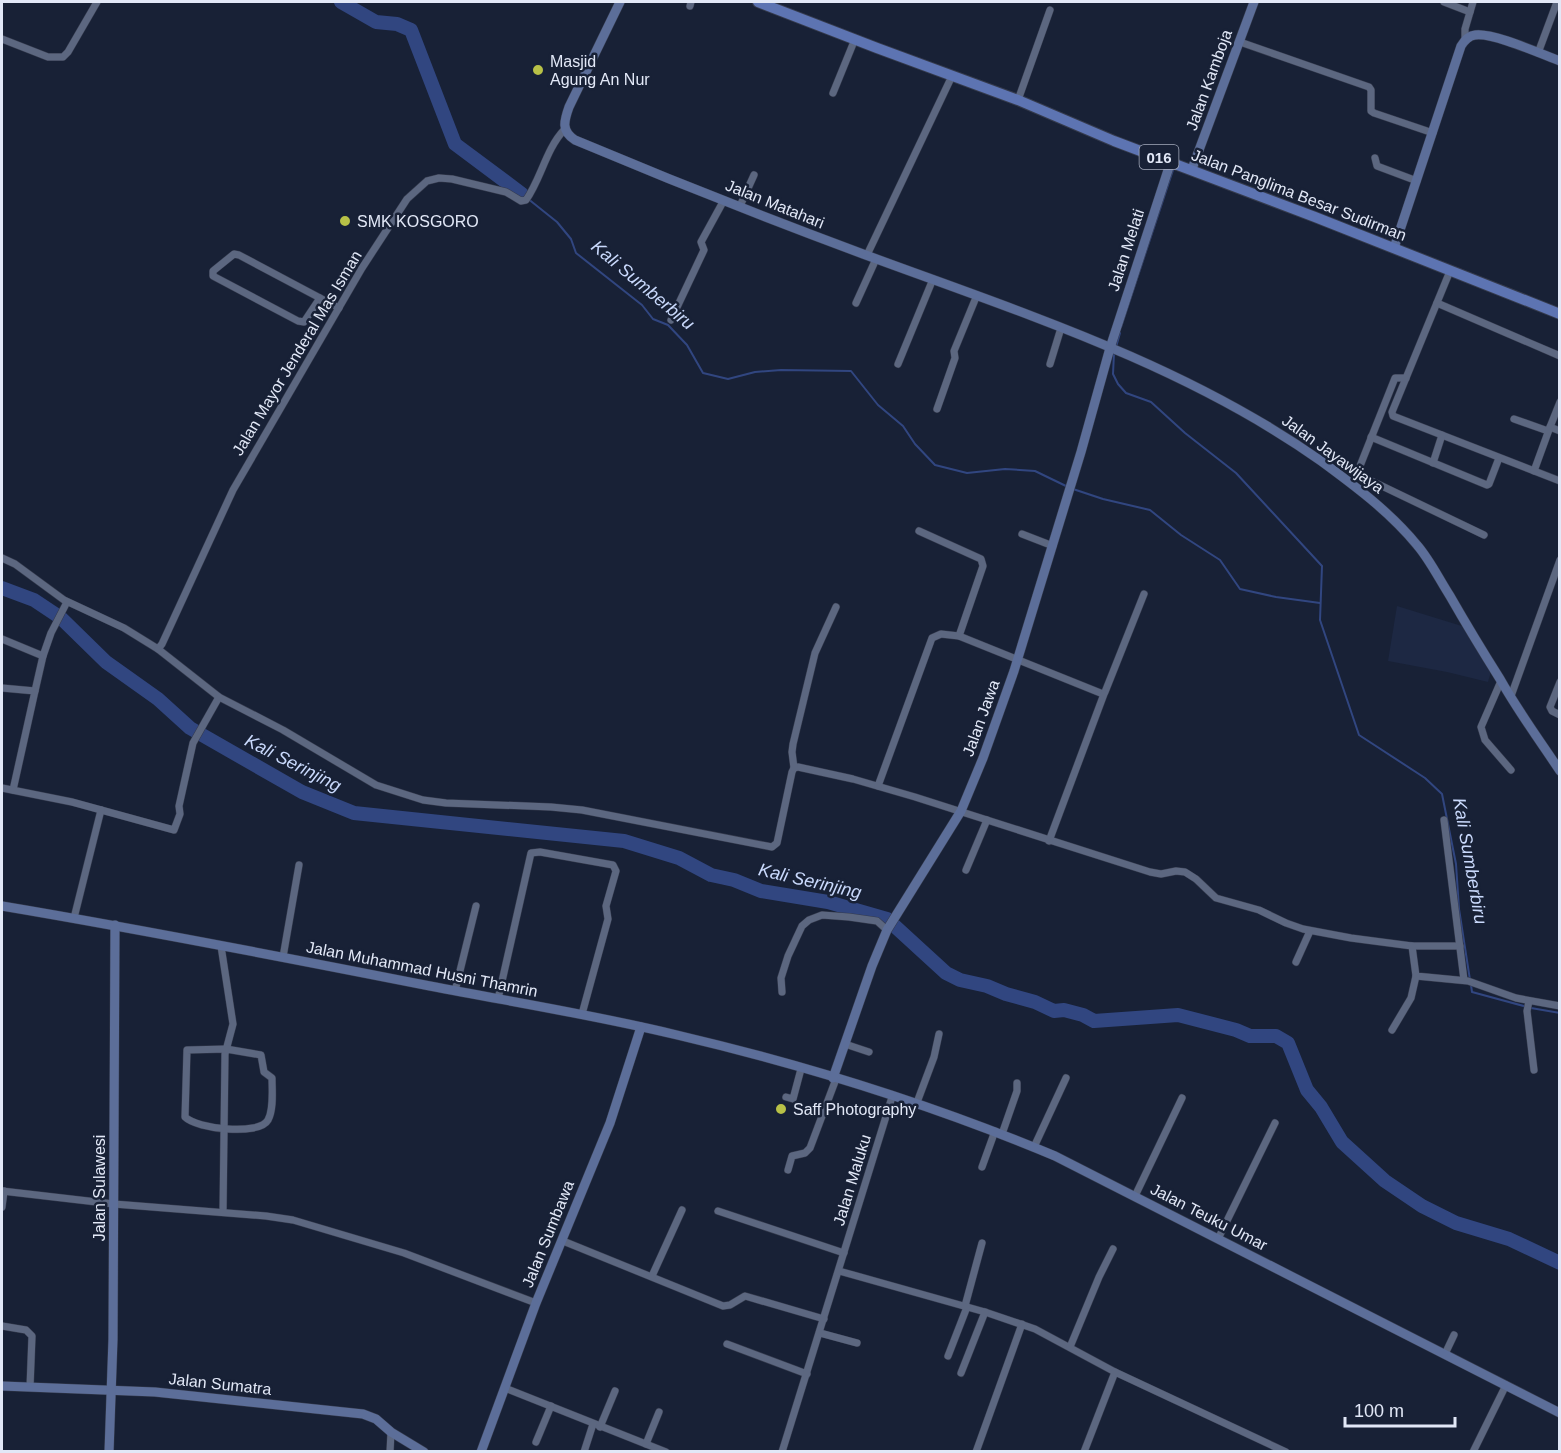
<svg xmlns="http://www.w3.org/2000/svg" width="1561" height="1453" viewBox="0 0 1561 1453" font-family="Arial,sans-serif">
  <rect width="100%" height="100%" fill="#182136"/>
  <!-- built -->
  <path fill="#1d2843" d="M1397,606L1465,627L1492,668L1488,682L1447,672L1388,661Z"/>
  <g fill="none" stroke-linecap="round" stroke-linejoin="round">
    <!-- stream -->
    <g stroke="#314680" stroke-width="2">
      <path d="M522,194L557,222L571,239L576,253L642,305L653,319L668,325L687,345L703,373L728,379L755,372L781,370L851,371L878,405L903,426L915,444L935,465L967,473L1005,469L1035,471L1068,487"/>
      <path d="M1121,327L1173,170"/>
      <path d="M1116,347L1120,333"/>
      <path d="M1114,353L1113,374L1118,384L1126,393L1151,402L1185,433L1236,473L1322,566L1320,620L1359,735L1425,778L1442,794L1456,864L1459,909L1470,980"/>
      <path d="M1073,489L1103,499L1150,510L1181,535L1220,560L1240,589L1276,597L1320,603"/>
      <path d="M1471,985L1472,992L1531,1008L1560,1013"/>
    </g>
    <!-- river -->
    <g stroke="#314680" stroke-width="14">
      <path d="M341,2L376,22L397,24L411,30L455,144L522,194"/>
      <path d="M2,588L34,600L61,618L106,662L158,699L190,728L302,792L354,813L624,841L679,858L711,875L734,880L761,891L828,902L887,919L946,973L960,980L987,986L1006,994L1035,1002L1054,1011L1064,1010L1083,1015L1094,1021L1178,1015L1236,1030L1250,1036H1276L1288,1043L1307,1090L1321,1107L1342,1142L1385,1181L1422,1206L1456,1223L1509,1239L1560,1263"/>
    </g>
    <defs>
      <g id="street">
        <path d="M1444,2L1470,12L1465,29V39"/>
        <path d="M690,6L691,2"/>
        <path d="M1470,12L1473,2"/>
        <path d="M2,39L48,57H63L68,52L97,2"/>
        <path d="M1240,42L1369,87L1371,90V111L1374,113L1433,133"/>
        <path d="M1538,53L1557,2"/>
        <path d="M833,93L855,39"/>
        <path d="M1018,100L1050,10"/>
        <path d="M1375,158L1377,166L1417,181"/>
        <path d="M740,206L754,175"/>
        <path d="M234,254L239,255L320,298L304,322L298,321L213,276V271Z"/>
        <path d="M867,255L952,76"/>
        <path d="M1450,271L1392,412L1393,416L1560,481"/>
        <path d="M320,298L339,308"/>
        <path d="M856,303L876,259"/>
        <path d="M1437,303L1560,356"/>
        <path d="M671,320L704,250L701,242L724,200"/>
        <path d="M898,364L933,279"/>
        <path d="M1050,364L1061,328"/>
        <path d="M937,409L955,358L954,351L977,295"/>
        <path d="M1514,419L1548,431"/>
        <path d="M1550,427L1560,402"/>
        <path d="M1371,437L1487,485L1489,484L1499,458"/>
        <path d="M1433,463L1442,435"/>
        <path d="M1534,471L1550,427L1560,431"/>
        <path d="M1357,474L1484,535"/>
        <path d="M1356,476L1395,378H1406"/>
        <path d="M919,531L981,559L983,566L959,636"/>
        <path d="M1022,534L1053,546"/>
        <path d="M2,558L15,564L64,600L124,628L158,649L219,697L283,730L376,785L423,800L446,803L551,807L582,810L772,847L777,843L792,772L794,768L798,767L853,779L915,797L1150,872L1161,874L1176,871L1185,872L1196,879L1216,898L1259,910L1286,923L1303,929L1351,938L1412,946H1460"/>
        <path d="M2,639L43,656L35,691"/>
        <path d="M158,649L162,644L233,490L362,268L407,199L427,181L439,178L452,179L506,192L521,201L526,200C541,179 546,149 564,130"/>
        <path d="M43,656L51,633L67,602"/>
        <path d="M1501,681L1481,727L1485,740L1511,770"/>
        <path d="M1560,682L1550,707L1552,711L1560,715"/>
        <path d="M2,688L35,691L13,790"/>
        <path d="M1511,696L1560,560"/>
        <path d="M794,768L792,752L793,744L815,653L836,607"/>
        <path d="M878,786L932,638L941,634L959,636L1103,694L1105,692L1144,594"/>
        <path d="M2,788L72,802L174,830L180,814L179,806L193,743L219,697"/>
        <path d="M1444,820L1464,980"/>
        <path d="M1049,841L1104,694"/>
        <path d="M966,870L987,820"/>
        <path d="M74,918L101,810"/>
        <path d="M221,946L233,1024L225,1054L223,1212"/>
        <path d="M1412,946L1416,976L1468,981L1516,998L1560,1006"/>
        <path d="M283,957L299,865"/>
        <path d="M1296,962L1310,931"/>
        <path d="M455,991L476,906"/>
        <path d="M782,992L781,978L788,956L802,926L809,920L822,915L849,917L877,921L887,930"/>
        <path d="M498,999L531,853L540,852L613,865L616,871L606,906L608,919L582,1014"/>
        <path d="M1529,1001L1527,1011L1534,1070"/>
        <path d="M1392,1030L1411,998L1416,976"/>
        <path d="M845,1044L869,1052"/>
        <path d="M226,1049L261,1055L264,1072L272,1078C272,1090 274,1109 268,1120C259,1136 197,1129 185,1117L187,1050Z"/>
        <path d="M786,1097L793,1099L801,1069"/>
        <path d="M916,1105L934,1057L939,1034"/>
        <path d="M1002,1134L1017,1091V1083"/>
        <path d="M1034,1147L1066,1078"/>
        <path d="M982,1167L995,1131"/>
        <path d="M788,1170L792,1156L805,1153L810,1148L836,1079"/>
        <path d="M2,1191L114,1204L266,1216L293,1220L404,1253L536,1303"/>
        <path d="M1135,1196L1182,1098"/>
        <path d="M2,1207L4,1191"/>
        <path d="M718,1211L844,1253"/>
        <path d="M1218,1239L1275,1123"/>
        <path d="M563,1241L723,1306L730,1305L745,1296L824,1319"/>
        <path d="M839,1271L985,1312L1035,1329L1115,1372L1286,1452"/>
        <path d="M652,1276L682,1210"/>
        <path d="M965,1306L982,1243"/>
        <path d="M2,1326L26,1330L32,1336L30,1387"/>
        <path d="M820,1333L857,1343"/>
        <path d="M727,1344L807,1374"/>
        <path d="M1070,1347L1099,1277L1113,1249"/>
        <path d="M1445,1354L1454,1335"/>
        <path d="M948,1356L967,1307"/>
        <path d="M961,1373L985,1312"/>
        <path d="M505,1388L666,1452"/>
        <path d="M600,1427L615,1391"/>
        <path d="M536,1442L551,1406"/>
        <path d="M646,1444L659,1412"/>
        <path d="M390,1452L391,1432"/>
        <path d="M584,1452L593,1424"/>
        <path d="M782,1452L892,1097"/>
        <path d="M976,1452L1022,1324"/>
        <path d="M1084,1452L1115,1372"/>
        <path d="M1473,1452L1506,1385"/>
      </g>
      <g id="secondary">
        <path d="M620,2L569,107C564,121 561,131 575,140C670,180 766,218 863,254C1020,312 1184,364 1321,461C1355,486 1390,512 1417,545C1430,560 1439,579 1450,596C1466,624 1483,652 1500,679C1518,711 1540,741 1560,771"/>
        <path d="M1192,169L1254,2"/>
        <path d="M1394,248L1461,46C1464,41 1468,36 1475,35C1492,32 1541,54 1560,61"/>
        <path d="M2,906C145,930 288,958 430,986C512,1002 595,1015 677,1035C805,1065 933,1105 1055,1156L1560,1413"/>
        <path d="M833,1078L872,966L887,930L961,811L983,758L1014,671L1081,452L1110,348L1171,161"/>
        <path d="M2,1386L155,1392L363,1414L376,1419L391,1432L424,1452"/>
        <path d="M109,1452L113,1339L115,925"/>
        <path d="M481,1452L536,1303L610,1123L641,1027"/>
      </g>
      <path id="primary" d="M758,2L877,48L1018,100L1114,141L1315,217L1560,314"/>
    </defs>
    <!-- street casing -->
    <use href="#street" stroke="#353b4d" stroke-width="8"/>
    <!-- secondary casing -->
    <use href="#secondary" stroke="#353b4d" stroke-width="10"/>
    <!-- primary casing -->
    <use href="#primary" stroke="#353b4d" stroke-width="12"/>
    <!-- street -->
    <use href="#street" stroke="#5c6780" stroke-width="7"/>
    <!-- secondary -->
    <use href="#secondary" stroke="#5c6e99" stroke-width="9"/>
    <!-- primary -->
    <use href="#primary" stroke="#5d74b2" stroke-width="10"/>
  </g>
  <!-- markers -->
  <g fill="#b8c147" stroke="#182136" stroke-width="2">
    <circle cx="538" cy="70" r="6"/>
    <circle cx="345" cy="221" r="6"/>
    <circle cx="781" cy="1109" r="6"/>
  </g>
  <g text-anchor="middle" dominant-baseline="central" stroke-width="5" stroke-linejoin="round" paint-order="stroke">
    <!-- shield labels -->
    <rect fill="#182136" stroke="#a5acbd" stroke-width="1.5" x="1139.5" y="145" width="39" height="24" rx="4.5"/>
    <g font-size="15" font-weight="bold" fill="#e2e8f7">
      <text x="1159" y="157">016</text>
    </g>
    <!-- poi labels -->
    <g font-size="16" fill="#e2e8f7" stroke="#182136" text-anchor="start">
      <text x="550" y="61">Masjid<tspan x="550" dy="18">Agung An Nur</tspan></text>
      <text x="357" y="221">SMK KOSGORO</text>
      <text x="793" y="1109">Saff Photography</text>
    </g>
    <!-- street labels -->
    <g font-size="16" fill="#e2e8f7" stroke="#182136">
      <text transform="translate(1209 80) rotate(-70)">Jalan Kamboja</text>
      <text transform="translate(1299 195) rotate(21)">Jalan Panglima Besar Sudirman</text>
      <text transform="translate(775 204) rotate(22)">Jalan Matahari</text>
      <text transform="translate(1126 250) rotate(-72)">Jalan Melati</text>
      <text transform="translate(297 353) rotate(-59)">Jalan Mayor Jenderal Mas Isman</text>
      <text transform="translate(1333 454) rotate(36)">Jalan Jayawijaya</text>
      <text transform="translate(981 718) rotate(-70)">Jalan Jawa</text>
      <text transform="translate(422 969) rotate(11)">Jalan Muhammad Husni Thamrin</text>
      <text transform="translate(852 1180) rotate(-73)">Jalan Maluku</text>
      <text transform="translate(99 1188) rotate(-90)">Jalan Sulawesi</text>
      <text transform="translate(1209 1217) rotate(27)">Jalan Teuku Umar</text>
      <text transform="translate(548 1234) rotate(-68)">Jalan Sumbawa</text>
      <text transform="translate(220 1384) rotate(6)">Jalan Sumatra</text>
    </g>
    <!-- water labels -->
    <g font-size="18" font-style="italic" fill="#c9d9fc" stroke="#182136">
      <text transform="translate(643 285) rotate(40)">Kali Sumberbiru</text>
      <text transform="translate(293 763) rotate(27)">Kali Serinjing</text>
      <text transform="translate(1470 861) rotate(80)">Kali Sumberbiru</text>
      <text transform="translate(810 881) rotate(13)">Kali Serinjing</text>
    </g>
  </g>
  <!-- border -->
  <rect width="1561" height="1453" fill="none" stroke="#e2e8f7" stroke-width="6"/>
  <!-- scale -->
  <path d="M1345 1417v9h110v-9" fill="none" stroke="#e2e8f7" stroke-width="3"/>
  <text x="1354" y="1417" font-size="18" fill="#e2e8f7" stroke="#182136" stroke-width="4.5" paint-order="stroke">100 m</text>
</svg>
